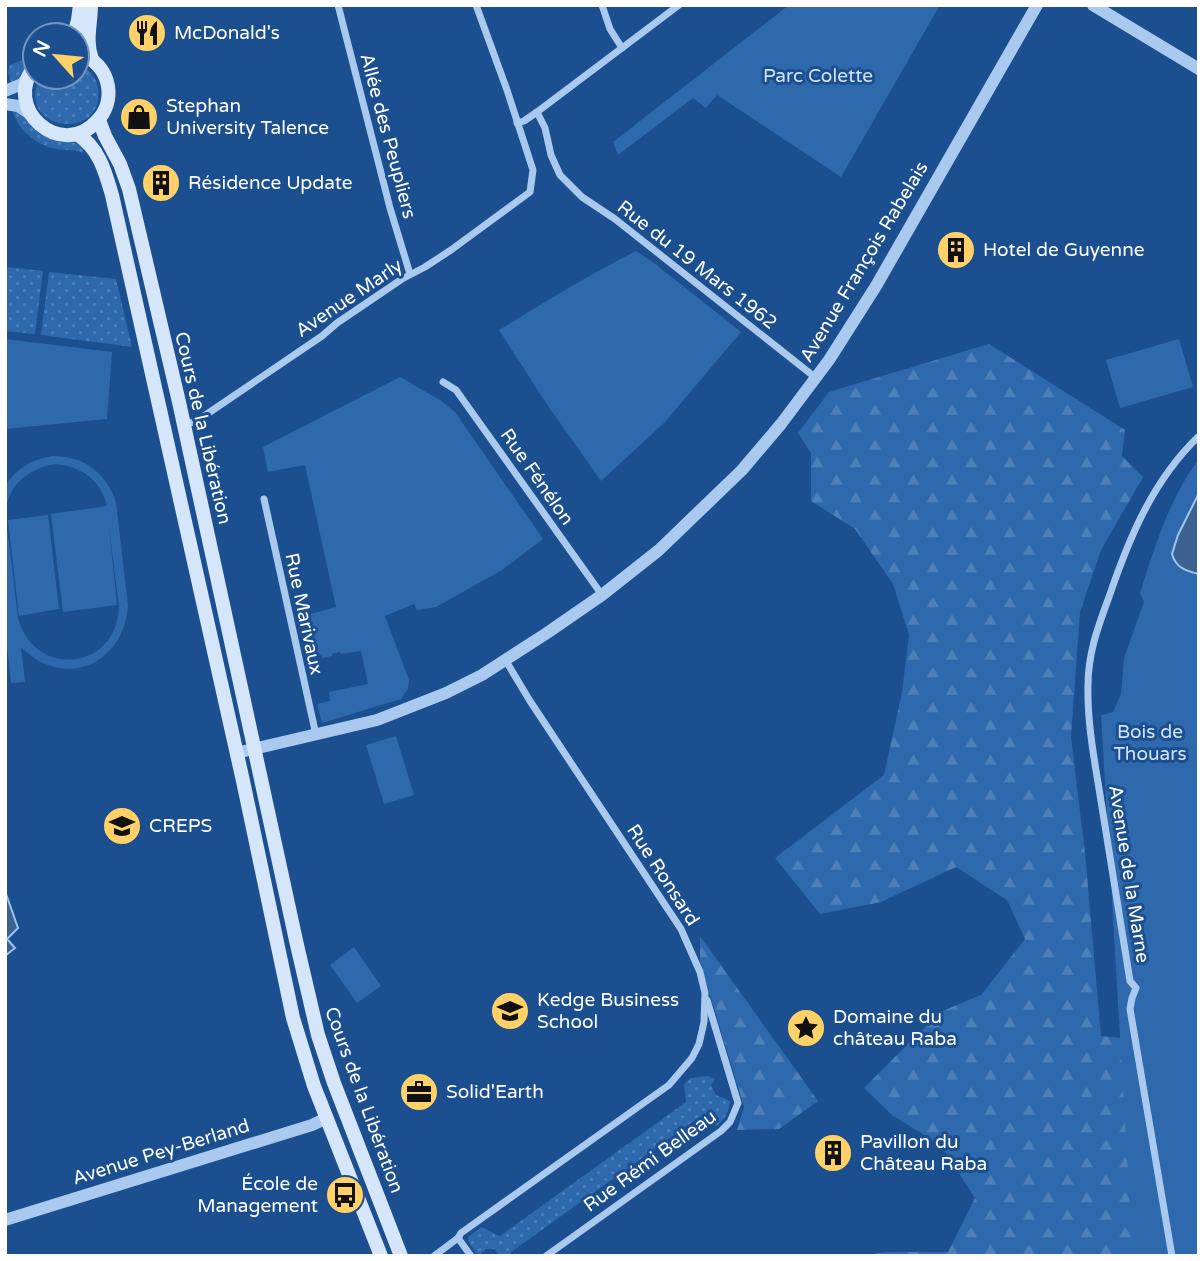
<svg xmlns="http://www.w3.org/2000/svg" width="1204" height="1261" viewBox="0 0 1204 1261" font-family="'Varela Round',sans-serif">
  <defs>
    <pattern id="grass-dots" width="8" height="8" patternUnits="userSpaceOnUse" patternTransform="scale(1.75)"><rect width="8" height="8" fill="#2e69ad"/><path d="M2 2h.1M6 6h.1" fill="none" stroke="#4d80b9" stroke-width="1.8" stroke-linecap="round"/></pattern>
    <pattern id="forest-firs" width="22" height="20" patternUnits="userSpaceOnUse" patternTransform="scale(1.75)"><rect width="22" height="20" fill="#2e69ad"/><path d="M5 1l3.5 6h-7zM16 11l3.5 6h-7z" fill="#4d80b9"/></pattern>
  </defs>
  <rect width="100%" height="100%" fill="#1b4f8f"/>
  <!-- grass -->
  <g fill="url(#grass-dots)">
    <path d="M35,55V57C25,66 22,77 12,85L8,72L10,65Z"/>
    <path d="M77,63C88,68 96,76 98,87C107,143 13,132 40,77H77Z"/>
    <path d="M12,109L23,115L40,134L53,140L76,143L84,147L83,153C74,149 65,151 56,149C35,145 17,129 12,109Z"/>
    <path d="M5,267L43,271L35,334L5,331Z"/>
    <path d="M49,272L116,279L132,347L41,335Z"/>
    <path d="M708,1076L715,1079L711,1085L716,1095L730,1101C729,1112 725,1120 716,1126L698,1118L511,1252V1256H498L495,1249H486L478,1256L468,1241V1237L481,1227L500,1236L686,1102L684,1084L691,1078Z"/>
  </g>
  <!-- forest -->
  <g fill="url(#forest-firs)">
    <path d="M989,344L1125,430L1122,456L1143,477L1101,550L1080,612L1071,737L1085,853L1101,1036L1173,1043L1199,1256H857L888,1252H948L975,1198L941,1145L893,1116L864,1088L940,1012L981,995L1025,939L1007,900L956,867L881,902L820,914L775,858L884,775L902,692L909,635L893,584L855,529L811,501V453L798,433L829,392Z"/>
    <path d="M700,936L818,1101L779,1129L737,1130L744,1107L700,962Z"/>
  </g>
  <!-- park -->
  <g fill="#2e69ad" fill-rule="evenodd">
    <path d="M789,5H940L841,177L717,95L706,108L693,98L618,155L613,142Z"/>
    <path d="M636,251L654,263L741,332L665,422L601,481L546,403L499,330C544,302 589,275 636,251Z"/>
    <path d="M5,339L112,352L107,419L5,429Z"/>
    <path d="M1179,339L1193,387L1120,408L1106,360Z"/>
    <path d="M400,377L440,400L455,412L543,539L502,570L436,607L417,610L414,604L385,616L409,680L408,689L401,699L322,723L317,704L330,701L329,692L368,684L361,651L341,654L340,652L332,654V656L322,658L321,655L308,658L299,617L336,607L305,465L268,472L263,447Z"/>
    <path d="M53,456C84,456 107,473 116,503L128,605C126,649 87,683 43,663C34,659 27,653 21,647L25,682L11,683L5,628V486C17,468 32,459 53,456ZM55,464C81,466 101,480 107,506L51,514L63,612L117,605L109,527L119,606C118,670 35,680 18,618C15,596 13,574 10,552C9,540 6,527 6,514C6,486 29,468 55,464Z"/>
    <path d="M1199,459V1256H1133L1101,715L1113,712L1121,694L1124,658L1144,602L1140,593C1155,546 1169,499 1199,459Z"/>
    <path d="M48,515L59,609L19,616L8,520Z"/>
    <path d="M396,736L414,795L384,804L366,745Z"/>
    <path d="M354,947L381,986L357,1003L330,965Z"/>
  </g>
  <!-- water -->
  <g fill="#3c6290" stroke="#9cc4f0" stroke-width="2">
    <path d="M1199,493V574C1186,571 1176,568 1172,554L1178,535Z"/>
    <path d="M5,891L18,928L7,939L15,948L5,956Z"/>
  </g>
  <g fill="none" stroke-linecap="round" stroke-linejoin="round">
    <!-- minor -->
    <g stroke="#a9c9ee" stroke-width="7">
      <path d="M338,5L390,208L410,274"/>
      <path d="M602,5L610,29L622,48"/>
      <path d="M537,112L545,128L551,155L560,175L582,197L615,219L816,378"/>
      <path d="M517,123L524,121L537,112L679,5"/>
      <path d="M443,382L456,390L602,595"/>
      <path d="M184,424L194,422L207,414L322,336L337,323L402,279L425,267L451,250L530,192L533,170L507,90L476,5"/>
      <path d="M264,499L316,735"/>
      <path d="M458,1238L471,1256"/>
      <path d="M434,1256L458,1238L461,1233L669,1085L692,1058L699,1044L704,1022L705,993L700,972L681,929L530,701L506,661"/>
      <path d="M546,1256L721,1131L730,1122L738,1103L707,1000"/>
      <path d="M1172,1256L1130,1009L1132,998L1136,988L1130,981C1120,921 1111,861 1101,801C1095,763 1087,724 1088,685C1088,653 1098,627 1109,597C1129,538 1153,480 1199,436"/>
    </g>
    <!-- tertiary -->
    <g stroke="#a9c9ee" stroke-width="12">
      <path d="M1093,5L1199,69"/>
      <path d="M5,91L22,84L28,77"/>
      <path d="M5,104L18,106L30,114"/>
      <path d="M236,753L377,720L446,693L482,675L547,633L602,595L659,550L742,470L781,424L829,360L876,286L1037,5"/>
      <path d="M5,1220L312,1125L327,1118"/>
    </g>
    <!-- secondary -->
    <g stroke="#d6e6fa" stroke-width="14">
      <path d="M91,5C91,24 85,41 92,59"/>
      <path d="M74,35L78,20L80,5"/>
      <path d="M35,66C1,108 61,161 97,121C106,112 110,99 108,86C105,69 93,58 77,52"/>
      <path d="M99,120L105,136L120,164L129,189L179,402L297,945L318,1035L334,1083L401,1256"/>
      <path d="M77,134C99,148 105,171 112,195L243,781L293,1018L314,1086L381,1256"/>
    </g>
  </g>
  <!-- icons -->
  <defs>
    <symbol id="restaurant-disc" viewBox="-11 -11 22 22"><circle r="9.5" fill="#ffd166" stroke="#1b4f8f"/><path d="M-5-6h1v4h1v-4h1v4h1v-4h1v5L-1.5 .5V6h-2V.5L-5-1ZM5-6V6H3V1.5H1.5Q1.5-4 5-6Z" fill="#111"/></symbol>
    <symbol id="shop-disc" viewBox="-11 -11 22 22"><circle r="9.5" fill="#ffd166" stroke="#1b4f8f"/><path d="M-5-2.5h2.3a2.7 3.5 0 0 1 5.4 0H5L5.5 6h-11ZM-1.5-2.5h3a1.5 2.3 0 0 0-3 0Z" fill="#111"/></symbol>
    <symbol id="building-disc" viewBox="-11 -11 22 22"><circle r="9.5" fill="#ffd166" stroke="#1b4f8f"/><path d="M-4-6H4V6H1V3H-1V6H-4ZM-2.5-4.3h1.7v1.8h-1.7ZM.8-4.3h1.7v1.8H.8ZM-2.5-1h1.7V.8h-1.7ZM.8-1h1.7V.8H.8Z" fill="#111"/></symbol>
    <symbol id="university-disc" viewBox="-11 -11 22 22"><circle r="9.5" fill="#ffd166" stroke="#1b4f8f"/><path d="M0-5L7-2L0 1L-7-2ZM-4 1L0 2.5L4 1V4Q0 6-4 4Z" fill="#111"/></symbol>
    <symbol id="sight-disc" viewBox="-11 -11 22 22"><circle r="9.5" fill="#ffd166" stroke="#1b4f8f"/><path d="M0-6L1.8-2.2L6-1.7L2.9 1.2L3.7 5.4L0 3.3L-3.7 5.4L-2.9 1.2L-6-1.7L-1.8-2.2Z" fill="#111"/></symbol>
    <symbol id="office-disc" viewBox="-11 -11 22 22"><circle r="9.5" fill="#ffd166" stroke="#1b4f8f"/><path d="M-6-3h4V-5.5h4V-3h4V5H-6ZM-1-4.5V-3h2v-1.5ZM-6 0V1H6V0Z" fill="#111"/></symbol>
    <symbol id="bus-disc" viewBox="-11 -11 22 22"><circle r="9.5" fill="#ffd166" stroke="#1b4f8f"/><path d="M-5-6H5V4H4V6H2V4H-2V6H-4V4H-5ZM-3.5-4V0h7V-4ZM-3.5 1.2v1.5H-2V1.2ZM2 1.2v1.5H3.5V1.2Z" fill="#111"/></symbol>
  </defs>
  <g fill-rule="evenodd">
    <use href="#restaurant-disc" x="125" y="11" width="44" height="44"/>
    <use href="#shop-disc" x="117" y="95" width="44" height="44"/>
    <use href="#building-disc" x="139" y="161" width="44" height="44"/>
    <use href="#building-disc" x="934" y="228" width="44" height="44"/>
    <use href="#university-disc" x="100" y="804" width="44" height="44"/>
    <use href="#university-disc" x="488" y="989" width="44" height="44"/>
    <use href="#sight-disc" x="784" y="1006" width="44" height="44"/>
    <use href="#office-disc" x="397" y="1070" width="44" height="44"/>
    <use href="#building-disc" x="811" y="1131" width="44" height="44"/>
    <use href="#bus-disc" x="323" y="1173" width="44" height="44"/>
  </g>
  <g text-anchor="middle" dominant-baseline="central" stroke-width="6" stroke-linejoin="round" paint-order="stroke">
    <!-- poi labels -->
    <g font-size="19" fill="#fff" stroke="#1b4f8f" text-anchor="start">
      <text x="174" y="33">McDonald's</text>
      <text x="166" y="106">Stephan<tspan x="166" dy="22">University Talence</tspan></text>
      <text x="188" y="183">Résidence Update</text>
      <text x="983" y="250">Hotel de Guyenne</text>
      <text x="149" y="826">CREPS</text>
      <text x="537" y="1000">Kedge Business<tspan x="537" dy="22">School</tspan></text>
      <text x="833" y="1017">Domaine du<tspan x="833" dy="22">château Raba</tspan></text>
      <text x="446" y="1092">Solid'Earth</text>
      <text x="860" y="1142">Pavillon du<tspan x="860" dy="22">Château Raba</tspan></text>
      <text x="318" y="1184" text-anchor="end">École de<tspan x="318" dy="22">Management</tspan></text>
    </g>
    <!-- park labels -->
    <g font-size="19" fill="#cfe3fa" stroke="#1b4f8f">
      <text x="818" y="76">Parc Colette</text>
      <text x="1150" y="732">Bois de<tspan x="1150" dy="22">Thouars</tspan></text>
    </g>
    <!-- street labels -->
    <g font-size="19" fill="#fff" stroke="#1b4f8f">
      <text transform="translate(388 136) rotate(75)">Allée des Peupliers</text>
      <text transform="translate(864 262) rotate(-59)">Avenue François Rabelais</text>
      <text transform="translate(697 265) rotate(38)">Rue du 19 Mars 1962</text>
      <text transform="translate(349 298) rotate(-34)">Avenue Marly</text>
      <text transform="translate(203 428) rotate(77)">Cours de la Libération</text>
      <text transform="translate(537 477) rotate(55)">Rue Fénélon</text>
      <text transform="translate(304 614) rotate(78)">Rue Marivaux</text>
      <text transform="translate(1129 874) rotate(81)">Avenue de la Marne</text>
      <text transform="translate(663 875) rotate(57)">Rue Ronsard</text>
      <text transform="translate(364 1100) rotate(70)">Cours de la Libération</text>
      <text transform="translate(161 1152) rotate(-17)">Avenue Pey-Berland</text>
      <text transform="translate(650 1161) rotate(-36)">Rue Rémi Belleau</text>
    </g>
  </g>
  <!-- border -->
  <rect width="1204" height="1261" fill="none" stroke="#ffffff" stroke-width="14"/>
  <!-- north arrow -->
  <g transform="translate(56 56) rotate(297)"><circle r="33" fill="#1b4f8f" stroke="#7695bc" stroke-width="2"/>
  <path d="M0-5L12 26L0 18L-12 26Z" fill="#ffd166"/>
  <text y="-10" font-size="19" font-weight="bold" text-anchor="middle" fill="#ffffff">N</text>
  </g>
</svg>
